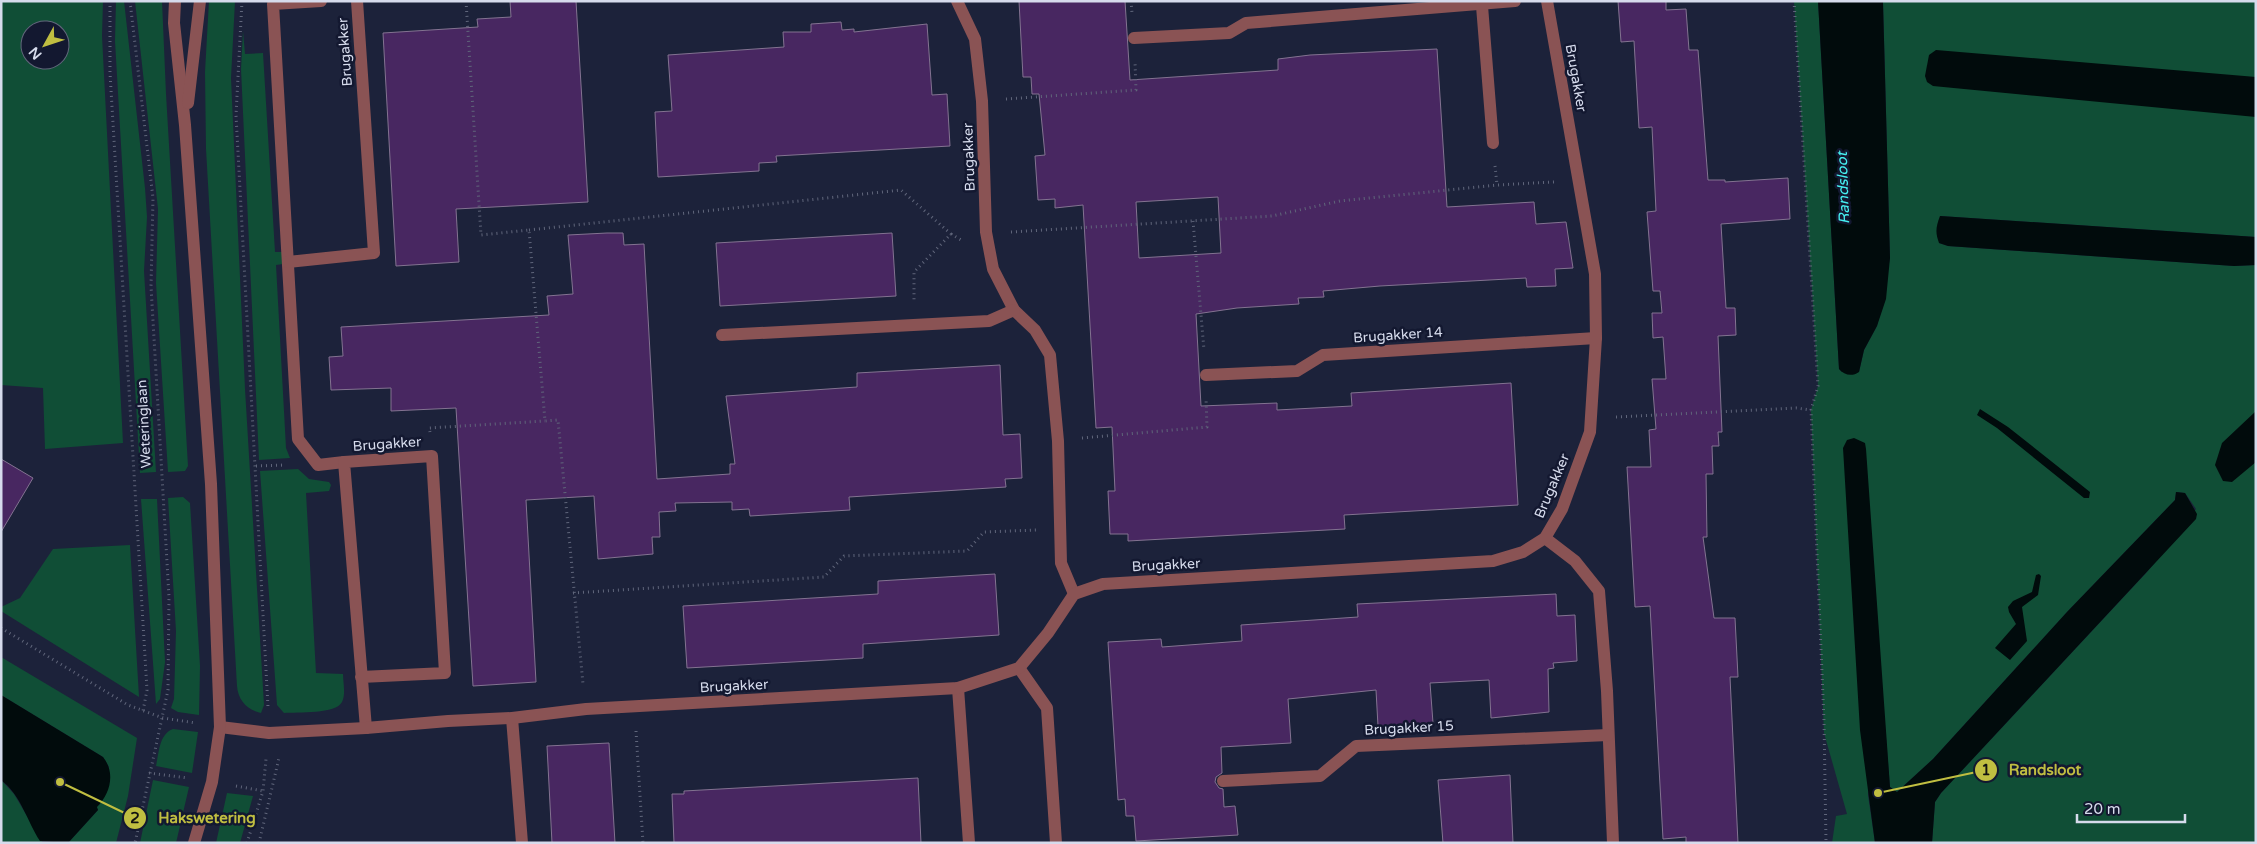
<svg xmlns="http://www.w3.org/2000/svg" width="2257" height="844" viewBox="0 0 2257 844" font-family="'Varela Round',sans-serif">
  <rect width="100%" height="100%" fill="#1c223a"/>
  <!-- green -->
  <g fill="#104e36" fill-rule="evenodd">
    <path d="M1,1H103L102,36L123,443L45,449L43,388L1,385ZM30,30H60V60H30Z"/>
    <path d="M116,1H124L145,188L147,217L144,271L156,472L140,473L115,41Z"/>
    <path d="M135,1H162L166,94L188,466L185,471L168,472L156,283L158,209Z"/>
    <path d="M209,1H235L231,78L245,389L264,705L261,713C247,710 238,700 237,686L206,149L205,72Z"/>
    <path d="M1794,1H1818L1839,369L1842,372H1859L1864,350L1877,326L1890,258L1883,1H2256V237L1940,216L1939,243L1948,246L2234,266L2256,265V843H1932L1935,802L1941,793L2147,572L2196,509L2185,493L2176,492L2175,500L2067,612L1933,759L1897,792L1890,787L1878,639L1868,795L1875,843H1832L1836,816L1847,814L1824,733L1811,410L1818,386Z"/>
    <path d="M243,31L245,54L263,53L275,252H282L283,264L276,265L286,448L290,458L259,460L241,69Z"/>
    <path d="M298,469L309,479L329,482L331,485L329,491L306,493L316,673L343,674C343,682 346,694 342,702C336,714 298,712 284,713L277,705L260,471Z"/>
    <path d="M183,497L190,503L200,666L199,715L178,712L171,708L174,699L176,631L168,498Z"/>
    <path d="M157,499L165,662L160,699L156,704L141,499Z"/>
    <path d="M130,545L139,697L1,611V607L20,598L53,549Z"/>
    <path d="M1,657L137,738L128,796L116,843H68L98,810L96,807L109,767L103,757L1,695Z"/>
    <path d="M173,729L198,732L192,773L156,766C159,753 159,734 173,729Z"/>
    <path d="M1,780L14,794L43,843H1Z"/>
    <path d="M153,780L189,787L176,843H140Z"/>
    <path d="M227,793L253,796L240,843H216Z"/>
  </g>
  <!-- water -->
  <g fill="#010b0c">
    <path d="M1818,1H1883V4L1890,258L1886,299L1877,326L1864,350L1859,372C1852,377 1844,375 1839,369Z"/>
    <path d="M1936,50L2256,77V117L1933,86L1927,82L1925,76L1929,55Z"/>
    <path d="M1940,216L2256,237V265L2234,266L1948,246L1939,243C1935,232 1936,227 1940,216Z"/>
    <path d="M1980,409L2008,427L2090,492L2089,498H2084L1997,428L1977,415Z"/>
    <path d="M2256,411V462L2232,482L2223,481L2215,465L2222,443Z"/>
    <path d="M1854,438L1865,443L1866,449L1890,787L1897,792L1933,759L2067,612L2175,500L2176,492L2185,493L2197,514L2196,519L1941,793L1935,802L1932,843H1875L1860,730L1843,448L1847,440Z"/>
    <path d="M2039,574L2041,576L2038,595L2022,607L2027,641L2010,660L1995,648L2016,624L2009,612L2008,607L2013,601L2032,592L2036,575Z"/>
    <path d="M1,695L103,757C116,773 110,794 97,807L98,810L68,843L40,841C27,821 21,795 1,780Z"/>
  </g>
  <!-- building -->
  <g fill="#482761" stroke="#837391" fill-rule="evenodd">
    <path d="M510,1H576L588,202L456,209L459,262L396,266L383,33L478,27L477,19L511,17Z"/>
    <path d="M1019,1H1125L1130,80L1278,70V59L1310,55L1437,49L1447,207L1534,202L1536,224L1566,222L1573,268L1555,269L1556,286L1527,287L1526,278L1380,286L1323,291L1324,297L1298,298L1299,304L1237,308L1196,314L1201,406L1277,403V410L1352,406L1351,393L1511,383L1518,505L1344,515L1345,529L1128,541V534H1110L1108,491H1115L1112,427L1096,428L1083,205L1055,208V199L1038,200L1035,156L1045,155L1039,94H1032L1031,77H1023ZM1218,197L1221,253L1139,258L1136,202Z"/>
    <path d="M1618,1H1666V10L1686,9L1689,50H1698L1708,180H1725V182L1788,178L1790,219L1721,224L1726,308H1735L1736,335L1718,336L1722,432H1718L1719,446H1712L1713,474H1706L1707,537H1703L1714,618H1735L1738,677H1730L1738,843H1686V837L1663,839L1650,606L1635,607L1627,467H1651L1649,430L1656,429L1652,379H1666L1663,337L1653,338L1652,313H1662L1660,291H1653L1647,212L1656,211L1652,127L1639,128L1634,41L1621,42Z"/>
    <path d="M841,22L842,30L854,29V32L927,24L932,95L947,94L950,146L776,156L777,162L759,163V171L658,177L655,112L672,111L668,55L784,47L783,32H811V24Z"/>
    <path d="M607,233H623L624,245L644,244L657,479L730,474V464H735L726,396L857,387V373L1000,365L1003,435L1020,434L1022,478L1005,479L1006,487L849,497L850,510L750,516L749,509L732,510V502L675,503L676,511L659,512L660,537H652L653,554L598,559L594,496L526,500L536,682L473,686L456,408L391,411V388L331,390L329,357L343,356L341,327L549,315L547,296L573,294L568,235Z"/>
    <path d="M892,233L896,296L720,306L716,243Z"/>
    <path d="M1,459L33,478L1,532Z"/>
    <path d="M995,574L999,635L863,644V658L687,668L683,606L878,594V581Z"/>
    <path d="M1556,594L1557,616L1575,615L1577,661L1553,663L1554,668L1548,669L1549,712L1491,718L1489,680L1430,683L1433,723L1378,726L1376,690L1288,699L1291,743L1221,747L1222,773L1216,777L1215,782L1219,788L1223,789L1224,807L1235,806L1238,835L1136,841L1134,816H1126L1125,799L1118,800L1108,642L1161,639L1162,647L1242,641L1241,625L1358,617L1357,604Z"/>
    <path d="M609,743L615,843H552L547,746Z"/>
    <path d="M1510,775L1513,843H1443L1438,780Z"/>
    <path d="M918,778L921,843H674L672,794H684V791Z"/>
  </g>
  <g fill="none" stroke-linecap="round" stroke-linejoin="round">
    <!-- path -->
    <g stroke="#60667b" stroke-width="3" stroke-dasharray="1 4" stroke-linecap="butt">
      <path d="M110,1V73L147,690L143,711"/>
      <path d="M130,1L153,198L151,286L169,597L168,690L135,843"/>
      <path d="M242,1L236,115L268,707"/>
      <path d="M466,1L481,235L529,230L545,421L558,420L583,684"/>
      <path d="M1131,1L1132,13"/>
      <path d="M1794,1L1818,386L1811,410L1824,721L1826,843"/>
      <path d="M1006,99L1136,90L1135,62"/>
      <path d="M1495,166L1497,185"/>
      <path d="M1193,221L1204,350"/>
      <path d="M529,230L901,190L951,234L914,272V302"/>
      <path d="M1011,232L1272,216L1340,201L1497,185L1554,182"/>
      <path d="M951,234L961,240"/>
      <path d="M1616,417L1796,408L1811,410"/>
      <path d="M430,432L429,428L545,421"/>
      <path d="M1082,438L1207,427L1206,398"/>
      <path d="M256,466L285,465"/>
      <path d="M573,593L824,577L844,556L967,551L984,532L1037,530"/>
      <path d="M1,628L128,705L163,718L196,723"/>
      <path d="M636,731L643,843"/>
      <path d="M149,773L188,778"/>
      <path d="M236,786L263,791"/>
      <path d="M247,843L263,791L266,759"/>
      <path d="M259,843L279,758"/>
    </g>
    <!-- minor -->
    <g stroke="#8a5354" stroke-width="12">
      <path d="M321,1L273,4L298,439L318,465L344,462"/>
      <path d="M957,1L975,39L982,101L986,232L993,269L1014,310L1035,330L1050,355L1058,441L1061,563L1074,594"/>
      <path d="M1482,6L1493,143"/>
      <path d="M1134,38L1229,33L1246,23L1515,1"/>
      <path d="M288,262L374,253L357,1"/>
      <path d="M722,335L989,321L1014,310"/>
      <path d="M1206,375L1297,371L1323,355L1596,338"/>
      <path d="M1545,538L1575,561L1599,591L1607,691L1613,843"/>
      <path d="M1019,668L1047,708L1056,843"/>
      <path d="M361,677L445,673L432,456L344,462L366,728"/>
      <path d="M958,688L969,843"/>
      <path d="M512,718L522,843"/>
      <path d="M220,727L269,733L366,728L448,721L512,718L586,709L958,688L1019,668L1048,633L1074,594L1103,584L1493,561L1523,552L1545,538L1562,509L1590,432L1596,338L1595,274L1547,1"/>
      <path d="M1223,781L1320,776L1356,746L1608,735"/>
    </g>
    <!-- tertiary -->
    <g stroke="#8a5354" stroke-width="12">
      <path d="M175,1L174,23L185,125L211,484L220,727L212,782L194,843"/>
      <path d="M188,103L200,1"/>
    </g>
  </g>
  <g text-anchor="middle" dominant-baseline="central" stroke-width="5" stroke-linejoin="round" paint-order="stroke">
    <!-- street labels -->
    <g font-size="14" fill="#d6dbec" stroke="#131830">
      <text transform="translate(345 52) rotate(-94)">Brugakker</text>
      <text transform="translate(1576 78) rotate(80)">Brugakker</text>
      <text transform="translate(969 157) rotate(-92)">Brugakker</text>
      <text transform="translate(1398 335) rotate(-4)">Brugakker 14</text>
      <text transform="translate(144 424) rotate(-93)">Weteringlaan</text>
      <text transform="translate(387 444) rotate(-4)">Brugakker</text>
      <text transform="translate(1552 486) rotate(-67)">Brugakker</text>
      <text transform="translate(1166 565) rotate(-3)">Brugakker</text>
      <text transform="translate(734 686) rotate(-3)">Brugakker</text>
      <text transform="translate(1409 728) rotate(-3)">Brugakker 15</text>
    </g>
    <!-- water labels -->
    <g font-size="15" font-style="italic" fill="#46eff1" stroke="#131830">
      <text transform="translate(1843 188) rotate(-92)">Randsloot</text>
    </g>
  </g>
  <!-- callouts -->
  <path fill="none" stroke="#c0be41" stroke-width="2" d="M1878 793L1986 770M60 782L135 818"/>
  <g fill="#c0be41" stroke="#131830" stroke-width="2">
    <circle cx="1878" cy="793" r="5"/>
    <circle cx="60" cy="782" r="5"/>
    <circle cx="1986" cy="770" r="12"/>
    <circle cx="135" cy="818" r="12"/>
  </g>
  <g font-size="15" text-anchor="middle" font-weight="bold" fill="#111">
    <text x="1986" y="775">1</text>
    <text x="135" y="823">2</text>
  </g>
  <g font-size="15" text-anchor="middle" font-weight="bold" fill="#c0be41" stroke="#131830" stroke-width="5" stroke-linejoin="round" paint-order="stroke">
    <text x="2045" y="775">Randsloot</text>
    <text x="207" y="823">Hakswetering</text>
  </g>
  <!-- border -->
  <rect width="2257" height="844" fill="none" stroke="#d6dbec" stroke-width="5"/>
  <!-- north arrow -->
  <g transform="translate(45 45) rotate(230)"><circle r="24" fill="#131830" stroke="#61667b"/>
  <path d="M0-4L9 19L0 12L-9 19Z" fill="#c0be41"/>
  <text y="-8" font-size="14" font-weight="bold" text-anchor="middle" fill="#d6dbec">N</text>
  </g>
  <!-- scale -->
  <path d="M2077 814v8h108v-8" fill="none" stroke="#d6dbec" stroke-width="2.5"/>
  <text x="2084" y="814" font-size="15" fill="#d6dbec" stroke="#131830" stroke-width="4" paint-order="stroke">20 m</text>
</svg>
